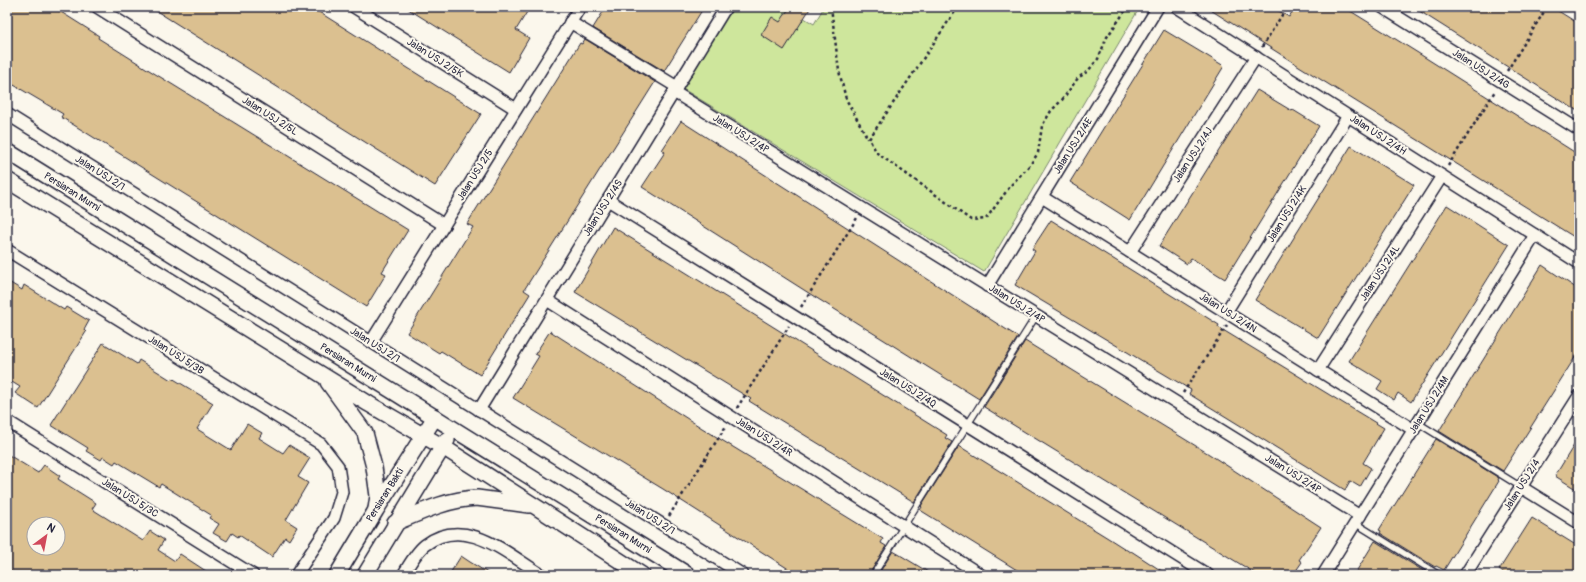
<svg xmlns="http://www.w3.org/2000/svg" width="1586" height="582" viewBox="0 0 1586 582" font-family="Pangolin,sans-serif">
  <rect width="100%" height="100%" fill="#fbf7ec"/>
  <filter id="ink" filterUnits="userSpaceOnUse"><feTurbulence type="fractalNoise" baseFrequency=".025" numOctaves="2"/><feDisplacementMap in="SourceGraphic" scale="8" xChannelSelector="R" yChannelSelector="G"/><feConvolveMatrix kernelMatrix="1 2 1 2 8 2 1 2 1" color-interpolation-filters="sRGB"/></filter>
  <g filter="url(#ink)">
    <!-- green -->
    <path fill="#cee69c" stroke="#78846c" d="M733,7H786L814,24L824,7H1140L984,272L683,89Z"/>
    <!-- building -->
    <g fill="#dbc090" stroke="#22223b" fill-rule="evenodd">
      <path d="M7,7H53L99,36L98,38L157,75L408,230L382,272L386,274L366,307L149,172L61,117L63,114L7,81Z"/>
      <path d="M150,7H311L481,114L435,186Z"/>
      <path d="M405,7H530L516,30L529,38L509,72Z"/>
      <path d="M606,7H704L664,71L593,28Z"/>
      <path d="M790,7H811L784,50L761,35L772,17L780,22Z"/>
      <path d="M1206,7H1272L1289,17L1295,7H1344L1418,53L1579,155V240L1299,66Z"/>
      <path d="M1413,7H1552L1579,24V112Z"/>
      <path d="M1164,30L1224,66L1130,220L1070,182Z"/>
      <path d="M585,39L655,82L524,290L530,294L480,375L441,351L439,353L407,333L473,227L467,224L580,43L582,44Z"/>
      <path d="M1257,90L1292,111L1293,110L1319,126L1225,279L1191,258L1187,264L1159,246Z"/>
      <path d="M681,121L1018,337L979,399L815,297L642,187L665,152L662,150Z"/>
      <path d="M1351,146L1414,185L1318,338L1255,300Z"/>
      <path d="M1447,205L1509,245L1411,402L1398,393L1394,400L1377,389L1382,381L1349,361Z"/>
      <path d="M1051,220L1219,325L1218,327L1384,428L1363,463L1371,468L1360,487L1350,481L1345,490L1189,394L1191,390L1015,285L1035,251L1032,249Z"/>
      <path d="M613,227L947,435L945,438L952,442L914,502L749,401L751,399L575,292Z"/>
      <path d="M1542,265L1579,290V351L1503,471L1439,431Z"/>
      <path d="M7,281L22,290L24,285L64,310L66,307L89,321L84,330L86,332L38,408L15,393L20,387L7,379Z"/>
      <path d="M550,331L702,428L883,539L881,543L886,546L869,575H798L663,489L513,398L539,356L535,354Z"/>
      <path d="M1025,341L1209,454L1321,527L1299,560L1302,562L1293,575H1258L984,407Z"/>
      <path d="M103,343L137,364L139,360L171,380L172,378L213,403L197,429L231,450L247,424L262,433L259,438L283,453L289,445L310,458L298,477L308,483L286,520L297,527L289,540L285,537L272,557L239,535L238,537L232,533L227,541L213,533L219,524L209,518L211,515L161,484L159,487L116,461L114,464L103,457L101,460L86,451L88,448L51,425Z"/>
      <path d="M1579,437V491L1555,476Z"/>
      <path d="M1436,439L1499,478L1498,480L1499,481L1444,570L1436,566L1435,567L1380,533L1381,531L1379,530Z"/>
      <path d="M959,446L1108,538L1130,552L1131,551L1168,575H1025L920,510L922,507L921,506Z"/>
      <path d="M7,454L38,473L44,465L60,476L58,479L96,503L92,509L143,541L150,531L164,540L158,550L175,561L180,554L212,575H119L109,569L105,575H17L7,568ZM34,524H58V548H34Z"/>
      <path d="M1532,518L1579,547V575H1507L1499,570Z"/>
      <path d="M1375,541L1430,575H1354Z"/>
      <path d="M893,551L900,555L933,575H878Z"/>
      <path d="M461,556L470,562L491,575H449Z"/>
    </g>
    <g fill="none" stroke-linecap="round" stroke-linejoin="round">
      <defs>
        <g id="lane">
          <path d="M1418,423L1521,487"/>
          <path d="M1355,523L1439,575"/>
          <path d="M873,575L1036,316"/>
        </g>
        <g id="street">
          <path d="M97,7L444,225"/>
          <path d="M354,7L516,109"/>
          <path d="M1177,7L1579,263"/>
          <path d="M1382,7L1579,130"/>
          <path d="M570,22L677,87"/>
          <path d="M674,92L1360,516"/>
          <path d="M7,114L743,575"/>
          <path d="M1042,197L1414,430"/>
          <path d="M608,200L1208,575"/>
          <path d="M7,250L321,444L338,466L342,492L334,518L296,575"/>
          <path d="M1130,252L1256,57"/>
          <path d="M987,286L1158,7"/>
          <path d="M547,300L981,575"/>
          <path d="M1226,312L1348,116"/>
          <path d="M371,342L580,7"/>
          <path d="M1318,370L1442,176"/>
          <path d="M479,410L726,7"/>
          <path d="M7,421L253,575"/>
          <path d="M1521,487L1579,523"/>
          <path d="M403,575C409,565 416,552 425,545C465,514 507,554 542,575"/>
          <path d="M1323,575L1535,235"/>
          <path d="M1465,575L1579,396"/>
        </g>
        <g id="secondary">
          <path d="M7,151L688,575"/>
          <path d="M7,180L369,404L443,447L642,575"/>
          <path d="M328,382L365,433L374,467L378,496L376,509"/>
          <path d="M395,523C421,512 448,499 477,498L529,505"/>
          <path d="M337,575L376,510L435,417"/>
          <path d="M365,575L447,440"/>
        </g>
      </defs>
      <!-- lane casing -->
      <use href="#lane" stroke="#22223b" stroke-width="8"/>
      <!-- street casing -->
      <use href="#street" stroke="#22223b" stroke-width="14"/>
      <!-- secondary casing -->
      <use href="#secondary" stroke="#22223b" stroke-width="18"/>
      <!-- path -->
      <g stroke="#22223b" stroke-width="2.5" stroke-dasharray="3 3" stroke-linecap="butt">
        <path d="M831,7L839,71L846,99L868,139"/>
        <path d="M958,7L869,139L877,153L971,220L986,219L1011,185L1030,165L1038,153L1042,126L1051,111L1062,100L1078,78L1088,71L1098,59L1107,37L1128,7"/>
        <path d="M1262,47L1287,7"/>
        <path d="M1507,71L1547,7"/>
        <path d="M1448,166L1495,91"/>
        <path d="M801,307L857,218"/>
        <path d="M1183,393L1227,325"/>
        <path d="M737,408L789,326"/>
        <path d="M669,516L726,426"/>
      </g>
      <!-- lane -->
      <use href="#lane" stroke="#fbf7ec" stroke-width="5.5"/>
      <!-- street -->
      <use href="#street" stroke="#fbf7ec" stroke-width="11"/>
      <!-- secondary -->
      <use href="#secondary" stroke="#fbf7ec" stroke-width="15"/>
    </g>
  </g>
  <g text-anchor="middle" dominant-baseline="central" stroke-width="4" stroke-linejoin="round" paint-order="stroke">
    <!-- street labels -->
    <g font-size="10" fill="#22223b" stroke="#fbf7ec">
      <text transform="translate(435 58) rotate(32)">Jalan USJ 2/5K</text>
      <text transform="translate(1481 69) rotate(32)">Jalan USJ 2/4G</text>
      <text transform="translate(270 116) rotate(32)">Jalan USJ 2/5L</text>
      <text transform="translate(741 134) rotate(32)">Jalan USJ 2/4P</text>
      <text transform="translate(1378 135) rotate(33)">Jalan USJ 2/4H</text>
      <text transform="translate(1073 146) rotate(-58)">Jalan USJ 2/4E</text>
      <text transform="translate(1193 155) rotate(-57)">Jalan USJ 2/4J</text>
      <text transform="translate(100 173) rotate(32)">Jalan USJ 2/1</text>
      <text transform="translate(475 175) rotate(-58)">Jalan USJ 2/5</text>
      <text transform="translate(72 192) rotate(32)">Persiaran Murni</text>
      <text transform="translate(603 208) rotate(-58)">Jalan USJ 2/4S</text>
      <text transform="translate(1287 214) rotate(-58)">Jalan USJ 2/4K</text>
      <text transform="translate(1380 273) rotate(-57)">Jalan USJ 2/4L</text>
      <text transform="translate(1017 304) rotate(32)">Jalan USJ 2/4P</text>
      <text transform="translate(1228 313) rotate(32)">Jalan USJ 2/4N</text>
      <text transform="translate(375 345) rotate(32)">Jalan USJ 2/1</text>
      <text transform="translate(176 355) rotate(32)">Jalan USJ 5/3B</text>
      <text transform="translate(348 363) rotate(32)">Persiaran Murni</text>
      <text transform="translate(908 388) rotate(32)">Jalan USJ 2/4Q</text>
      <text transform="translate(1429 405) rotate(-58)">Jalan USJ 2/4M</text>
      <text transform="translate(764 437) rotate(32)">Jalan USJ 2/4R</text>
      <text transform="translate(1293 474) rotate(32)">Jalan USJ 2/4P</text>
      <text transform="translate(1522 485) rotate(-58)">Jalan USJ 2/4</text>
      <text transform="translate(385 495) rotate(-58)">Persiaran Bakti</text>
      <text transform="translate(130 498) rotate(32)">Jalan USJ 5/3C</text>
      <text transform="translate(650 517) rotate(32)">Jalan USJ 2/1</text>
      <text transform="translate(623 534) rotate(32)">Persiaran Murni</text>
    </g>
  </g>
  <!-- margin -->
  <rect width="1586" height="582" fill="none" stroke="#fbf7ec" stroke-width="24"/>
  <rect x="12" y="12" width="1562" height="558" fill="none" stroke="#22223b" stroke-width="1.5" filter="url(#ink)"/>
  <!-- north arrow -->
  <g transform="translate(46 536) rotate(32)"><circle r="19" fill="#fbf7ec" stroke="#a4a2a5"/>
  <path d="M0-3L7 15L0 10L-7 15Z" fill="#d1495b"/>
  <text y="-6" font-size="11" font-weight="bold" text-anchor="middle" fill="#22223b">N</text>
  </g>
</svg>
